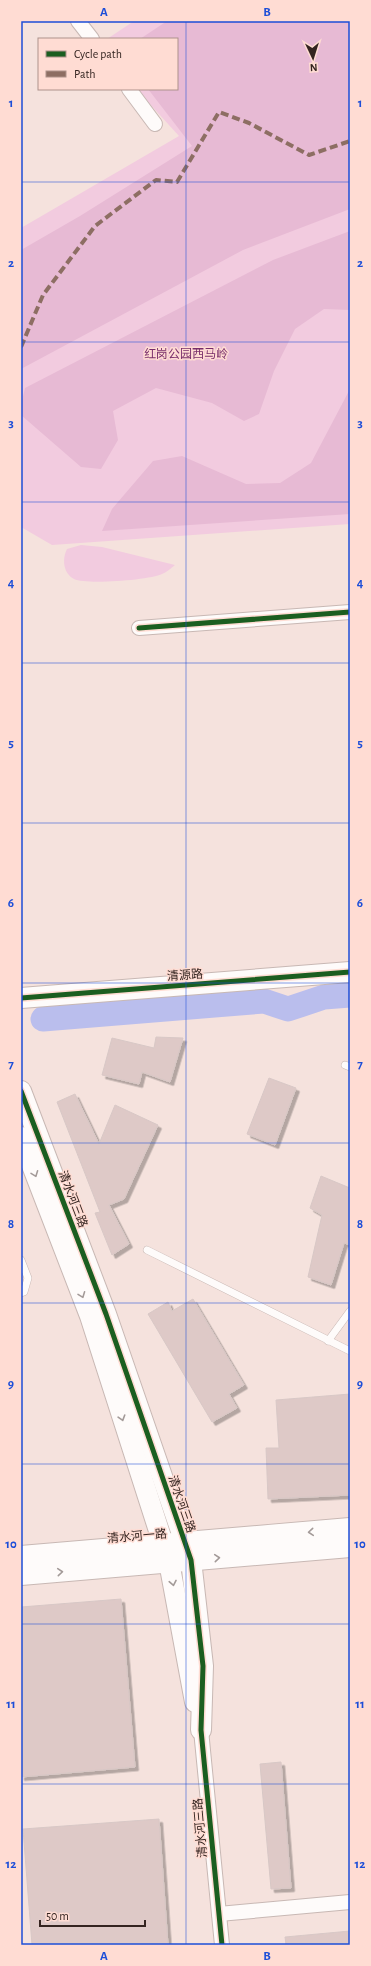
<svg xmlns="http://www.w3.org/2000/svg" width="371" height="1966" viewBox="0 0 371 1966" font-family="'Alegreya Sans','Noto Sans SC',sans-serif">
  <defs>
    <filter id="shadow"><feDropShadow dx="3.5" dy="3.5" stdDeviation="0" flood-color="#0004"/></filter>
  </defs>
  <rect width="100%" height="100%" fill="#f5e2dd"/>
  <!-- green -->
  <g fill="#f2cbdf">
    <path d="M134,21H350V524L52,545L21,527V228L179,136L136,89H177V39H107Z"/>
    <path d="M81,545L102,547L175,565C171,568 167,572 162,574C150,580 86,585 74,579C63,573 62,559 67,549Z"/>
  </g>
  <!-- forest -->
  <g fill="#e7bad4">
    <path d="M167,21H350V209L243,250L21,369V250L80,216L192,146L148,89H177V39H140Z"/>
    <path d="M350,231V310L324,309L295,329L274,371L259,414L244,421L212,403L156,388L113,411L118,440L101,469L81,467L21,415V405L25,388L273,260Z"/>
    <path d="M350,389V514L102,531L112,509L153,461L182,456L246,484L280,483L311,463Z"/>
  </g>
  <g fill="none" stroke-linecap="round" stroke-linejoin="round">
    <!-- river -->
    <path stroke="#babeed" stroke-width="25" d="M43,1019L264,1001L288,1009L324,997L350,995"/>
  </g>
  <!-- building -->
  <g fill="#dec9c7" stroke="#d8c8c6" filter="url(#shadow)">
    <path d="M156,1037L183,1038L170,1082L142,1072L139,1084L102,1075L112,1038L154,1048Z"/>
    <path d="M269,1078L296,1088L275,1145L247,1134Z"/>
    <path d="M75,1094L99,1144L115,1105L158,1125L124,1199L109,1205L129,1244L112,1255L95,1213L100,1212L57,1102Z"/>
    <path d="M321,1176L350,1188V1245L344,1243L331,1285L308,1277L322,1215L310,1208Z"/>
    <path d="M193,1299L244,1385L229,1394L237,1408L212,1422L148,1314L168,1302L172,1311Z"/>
    <path d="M350,1394V1495L268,1499L266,1448H279L276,1400Z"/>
    <path d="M121,1599L135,1767L21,1777V1607Z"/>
    <path d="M281,1762L291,1888L271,1889L260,1764Z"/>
    <path d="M159,1819L168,1945H32L23,1829Z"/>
    <path d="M350,1931V1945H286L285,1937Z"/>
  </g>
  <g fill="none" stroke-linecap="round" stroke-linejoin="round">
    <defs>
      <g id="lane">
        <path d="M345,1065L350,1067"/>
        <path d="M147,1250L350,1351"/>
        <path d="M21,1260L28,1278L24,1292L21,1293"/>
        <path d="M328,1341L350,1311"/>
      </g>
      <g id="street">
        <path d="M78,21L92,39"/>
        <path d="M129,89L155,124"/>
        <path d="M139,628L350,612"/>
        <path d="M201,1730L222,1945"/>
        <path d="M219,1914L350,1902"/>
      </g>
      <g id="secondary">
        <path d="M21,998L350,972"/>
        <path d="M21,1091L106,1314L191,1560L203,1666L201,1730"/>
        <path d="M21,1137L90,1316L169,1562L195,1702"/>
        <path d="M21,1556L350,1528"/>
        <path d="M21,1575L350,1547"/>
      </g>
    </defs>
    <!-- lane casing -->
    <use href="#lane" stroke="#c8b8b4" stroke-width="8"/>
    <!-- street casing -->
    <use href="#street" stroke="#c8b8b4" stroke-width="16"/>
    <!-- secondary casing -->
    <use href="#secondary" stroke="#c8b8b4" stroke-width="22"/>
    <!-- lane -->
    <use href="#lane" stroke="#fefbfa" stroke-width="7"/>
    <!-- street -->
    <use href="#street" stroke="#fefbfa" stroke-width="14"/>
    <!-- secondary -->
    <use href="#secondary" stroke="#fefbfa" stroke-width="20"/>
    <!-- quiet -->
    <path stroke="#8d6e63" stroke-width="4" stroke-dasharray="8 4" stroke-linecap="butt" d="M21,347L43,295L95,226L156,180L177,182L219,112L249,123L309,155L350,141"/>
    <defs>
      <g id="cycleway">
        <path d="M139,628L350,612"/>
        <path d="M21,998L350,972"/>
        <path d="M21,1091L106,1314L191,1560L203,1666L201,1730L222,1945"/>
      </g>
    </defs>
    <!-- cycleway casing -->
    <use href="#cycleway" stroke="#ffdcd3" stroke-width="8"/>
    <!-- cycleway -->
    <use href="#cycleway" stroke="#1b5e20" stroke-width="5"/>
  </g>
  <!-- one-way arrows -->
  <defs><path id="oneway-chevron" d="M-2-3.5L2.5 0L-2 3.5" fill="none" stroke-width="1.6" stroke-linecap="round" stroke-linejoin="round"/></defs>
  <g stroke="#a39a98">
    <use href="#oneway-chevron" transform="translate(35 1174) rotate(69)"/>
    <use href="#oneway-chevron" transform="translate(82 1295) rotate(69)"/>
    <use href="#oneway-chevron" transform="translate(122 1418) rotate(73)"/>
    <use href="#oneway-chevron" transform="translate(311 1532) rotate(175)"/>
    <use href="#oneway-chevron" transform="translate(217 1558) rotate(-5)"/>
    <use href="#oneway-chevron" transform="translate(60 1572) rotate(-5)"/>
    <use href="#oneway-chevron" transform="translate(173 1583) rotate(79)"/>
  </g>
  <!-- grid -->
  <path fill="none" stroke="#1d4ed8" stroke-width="1" stroke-opacity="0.55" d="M186,21V1945M21,182H350M21,342H350M21,502H350M21,663H350M21,823H350M21,983H350M21,1143H350M21,1303H350M21,1464H350M21,1624H350M21,1784H350"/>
  <g text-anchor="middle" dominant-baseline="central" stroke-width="3" stroke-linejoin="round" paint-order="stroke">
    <!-- park labels -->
    <g font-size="12" fill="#782c6a" stroke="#ffdcd3">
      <text x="186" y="354">红岗公园西马岭</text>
    </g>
    <!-- street labels -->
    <g font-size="12" fill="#342420" stroke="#ffdcd3">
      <text transform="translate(185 975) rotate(-4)">清源路</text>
      <text transform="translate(73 1199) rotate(69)">清水河三路</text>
      <text transform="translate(182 1504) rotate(71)">清水河三路</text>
      <text transform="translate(137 1536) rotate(-5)">清水河一路</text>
      <text transform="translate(200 1828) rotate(-95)">清水河三路</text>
    </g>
  </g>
  <!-- border -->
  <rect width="371" height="1966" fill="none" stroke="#ffdcd3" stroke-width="44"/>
  <!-- legend -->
  <rect x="38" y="38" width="140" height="52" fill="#ffdcd3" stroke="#ae928b"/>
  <rect x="46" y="51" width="20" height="6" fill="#1b5e20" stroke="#ae928b"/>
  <text x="74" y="58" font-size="12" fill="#342420">Cycle path</text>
  <rect x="46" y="71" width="20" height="6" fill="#8d6e63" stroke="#ae928b"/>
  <text x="74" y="78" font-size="12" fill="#342420">Path</text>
  <!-- north arrow -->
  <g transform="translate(313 58) rotate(176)" stroke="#ffdcd3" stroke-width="3" paint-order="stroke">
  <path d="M0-3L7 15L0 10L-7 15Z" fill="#342420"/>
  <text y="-6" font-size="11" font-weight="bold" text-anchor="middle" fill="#342420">N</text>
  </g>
  <!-- scale -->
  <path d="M40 1920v6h105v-6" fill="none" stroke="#342420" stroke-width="2"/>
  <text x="46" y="1920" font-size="12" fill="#342420" stroke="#ffdcd3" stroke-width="3" paint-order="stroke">50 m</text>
  <rect x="22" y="22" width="327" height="1922" fill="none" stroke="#1d4ed8" stroke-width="1.5"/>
  <g font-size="13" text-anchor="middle" font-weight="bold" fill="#1d4ed8">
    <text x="104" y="16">A</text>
    <text x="267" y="16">B</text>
    <text x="11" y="107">1</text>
    <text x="360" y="107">1</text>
    <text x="11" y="267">2</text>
    <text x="360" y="267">2</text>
    <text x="11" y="427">3</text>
    <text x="360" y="427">3</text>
    <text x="11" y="587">4</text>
    <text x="360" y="587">4</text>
    <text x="11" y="747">5</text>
    <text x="360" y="747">5</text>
    <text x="11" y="907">6</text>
    <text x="360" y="907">6</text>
    <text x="11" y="1068">7</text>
    <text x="360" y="1068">7</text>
    <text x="11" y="1228">8</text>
    <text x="360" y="1228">8</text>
    <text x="11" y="1388">9</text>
    <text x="360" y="1388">9</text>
    <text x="11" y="1548">10</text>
    <text x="360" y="1548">10</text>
    <text x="11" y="1708">11</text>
    <text x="360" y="1708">11</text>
    <text x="11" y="1868">12</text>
    <text x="360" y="1868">12</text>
    <text x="104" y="1960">A</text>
    <text x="267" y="1960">B</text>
  </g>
</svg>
